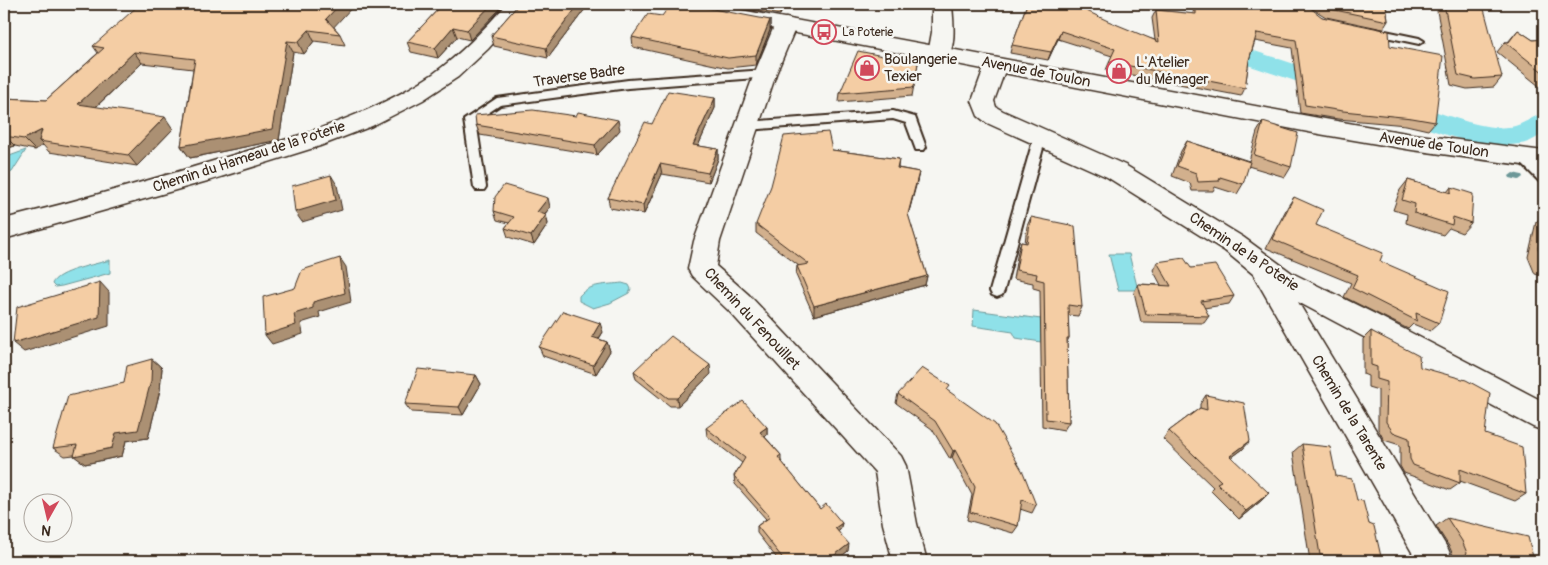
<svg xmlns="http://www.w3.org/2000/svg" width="1548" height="565" viewBox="0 0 1548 565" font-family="Pangolin,sans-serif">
  <rect width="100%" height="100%" fill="#f6f6f2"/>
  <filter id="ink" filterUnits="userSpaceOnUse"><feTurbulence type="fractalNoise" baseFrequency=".02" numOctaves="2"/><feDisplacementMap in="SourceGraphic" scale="10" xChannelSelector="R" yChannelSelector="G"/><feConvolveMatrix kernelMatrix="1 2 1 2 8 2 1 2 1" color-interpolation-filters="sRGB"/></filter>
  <g filter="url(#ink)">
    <!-- water -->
    <g fill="#8fe1e9" stroke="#6d9898">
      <path d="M26,150L12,172L4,176V158Z"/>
      <path d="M1109,254H1129L1138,290H1118Z"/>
      <path d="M110,260V273L62,286L55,287L52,284C56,271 97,264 110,260Z"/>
      <path d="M622,283L629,285L631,289L629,293L610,303L593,308L579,301V296C590,283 607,285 622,283Z"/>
      <path d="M974,310L1041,319V342L1016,338L1013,332L973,326Z"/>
    </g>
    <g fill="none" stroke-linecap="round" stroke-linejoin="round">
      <!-- stream -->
      <path fill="#6d9898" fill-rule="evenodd" d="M1513,173L1522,175L1523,177L1519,180L1510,178L1509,176Z"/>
      <!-- canal -->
      <g fill="#8fe1e9" fill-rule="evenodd">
        <path d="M1209,36L1343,80L1347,86L1343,92L1334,94L1200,49L1197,44L1200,39Z"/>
        <path d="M1394,97C1427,106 1482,134 1515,126C1525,123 1534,116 1544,113V133C1536,138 1529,143 1520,144C1473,150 1427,128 1385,112L1381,106L1385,100Z"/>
      </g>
      <defs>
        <g id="service">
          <path d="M1371,28L1419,38L1424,41L1419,44L1367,33L1366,31L1367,29Z"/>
          <path d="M765,70L769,71L771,74L769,77L628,88L500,105L476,121L486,187L484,190H476L474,187L464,120L497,98L628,80Z"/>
          <path d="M893,111L915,117L926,147L924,150H916L906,123L893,119L747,130L741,126L747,122Z"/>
          <path d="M1040,133L1046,137L1004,291L1002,295L997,297L992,295L990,291L1034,137Z"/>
          <path d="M1522,153L1526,154L1544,172V183L1540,182L1518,160L1516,157L1518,154Z"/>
        </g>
        <g id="minor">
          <path d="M507,4H528L488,49L458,77L423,100L372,126L320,146L211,180L4,239V219C80,200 155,179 230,156C300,136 372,115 433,74C461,54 484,29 507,4Z"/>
          <path d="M786,18L793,20L797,24L776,74L720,241L716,266L749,295L901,456L906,466L917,524L927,561H893L883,524L875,472L729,311L692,276L688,269L694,241L754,74L775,24L779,20Z"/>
          <path d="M996,58L1004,60L1007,65L994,101L996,107L1003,111L1125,165L1243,237L1292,273L1373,313L1544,402V431L1533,427L1298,302L1448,549L1453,561H1417L1253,274L1225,251L1107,177L987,123L978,116L972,101L985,65L988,60Z"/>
        </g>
        <path id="tertiary" d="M932,4H952C953,21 957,44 947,59L939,61L931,59L928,54L932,32Z"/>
        <path id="primary" d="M667,4H709L1319,118L1412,134L1544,151V168L1412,150L1319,134L677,10L670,8Z"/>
      </defs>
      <!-- service casing -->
      <use href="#service" stroke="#3b2a1e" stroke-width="4"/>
      <!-- minor casing -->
      <use href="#minor" stroke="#3b2a1e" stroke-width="3"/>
      <!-- tertiary casing -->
      <use href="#tertiary" stroke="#3b2a1e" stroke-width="3"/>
      <!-- primary casing -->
      <use href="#primary" stroke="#3b2a1e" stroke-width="3"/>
      <!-- service -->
      <use href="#service" fill="#f6f6f2" fill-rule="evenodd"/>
      <!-- minor -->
      <use href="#minor" fill="#f6f6f2" fill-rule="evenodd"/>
      <!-- tertiary -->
      <use href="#tertiary" fill="#f6f6f2" fill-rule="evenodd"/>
      <!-- primary -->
      <use href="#primary" fill="#f6f6f2" fill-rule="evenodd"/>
    </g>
    <!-- wall -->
    <g fill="#d2b08d" stroke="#3b2a1e">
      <path d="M443,4H500L501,8L470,40L457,37L438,58L411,52L407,42Z"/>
      <path d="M519,4H584L585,9L548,58L494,46L491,36Z"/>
      <path d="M718,4H785L780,15Z"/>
      <path d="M1027,4L1155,40L1152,18L1156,10L1193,14L1194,4H1295L1322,17L1390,46L1435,122L1428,130L1406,125L1338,119L1300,113L1292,48L1255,41L1249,60L1245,88L1241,96L1106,70L1112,56L1058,39L1048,60L1010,53L1012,45Z"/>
      <path d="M1296,4H1386L1388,21L1383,29L1326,17L1308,6Z"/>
      <path d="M1442,4H1456L1502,77L1494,87L1467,89L1451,85L1437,11Z"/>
      <path d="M662,16L770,20V30L756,65L728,68L633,47L632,37Z"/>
      <path d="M334,27L340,34L345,45L314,41L304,54L293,52L279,140L190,158L181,146L193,69L142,63L96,107L173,129L137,166L49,152L43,145L35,150L15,146L4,149V98L46,100L98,53L93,46Z"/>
      <path d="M1518,30L1533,40L1544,39V90L1497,52L1505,42H1508Z"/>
      <path d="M918,63L912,96L839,102L840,93Z"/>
      <path d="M715,98V108L698,146L718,149V159L709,182L662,174L644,214L610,208L608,198L652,124Z"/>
      <path d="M1263,122L1291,167L1285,177L1248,166L1243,184L1237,194L1215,187L1213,191H1192L1190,183L1172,176L1181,151L1187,141L1249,161L1257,132Z"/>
      <path d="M476,125L620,130L597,155L480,135Z"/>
      <path d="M832,150L899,159L898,168L919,172L908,215L927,276L925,285L814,316L796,275L797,266H799L756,233V224Z"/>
      <path d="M1408,180L1447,192L1451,187L1471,223L1462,233L1449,228L1443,235L1406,223L1407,214L1393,210L1400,190Z"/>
      <path d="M1294,197L1316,225L1380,261L1439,323L1430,331L1413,324L1408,329L1344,297L1351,283L1266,248L1288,206Z"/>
      <path d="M550,207L544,215H546L548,224L534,245L508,237L505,228L509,223L497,220L494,211Z"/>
      <path d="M1544,215V276L1535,274L1528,257L1536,222Z"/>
      <path d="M1031,217L1082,307L1078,316L1068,315L1069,338L1067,342L1069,422L1064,430L1042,426L1040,290L1033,288V283L1013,279L1018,251L1021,242L1025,243L1027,226Z"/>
      <path d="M1157,262L1191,268L1234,296L1229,304L1204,308L1209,316L1204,323L1141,322L1134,292L1138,284L1161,285L1153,270Z"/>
      <path d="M1371,331L1420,367L1485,434L1526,494L1515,501L1460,481V483L1450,490L1404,473L1400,466V445L1384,440L1378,429V390L1368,387V376L1363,374V339Z"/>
      <path d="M603,332L599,339L607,342L610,351L596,374L543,356L539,347Z"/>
      <path d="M152,359L162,368L160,390L148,438L126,441L122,456L85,464L74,455L65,456L53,448L124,383Z"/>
      <path d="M634,371L711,374L678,406H670L636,379Z"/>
      <path d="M476,375L481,384L463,415L411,412L405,404Z"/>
      <path d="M1544,377V389L1541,387Z"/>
      <path d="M949,392L1036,505L1032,513L1020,509L1018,526L1013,533L967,520L972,495L952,458L950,459L932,429L896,403L898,394Z"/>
      <path d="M1206,395L1243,449L1232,457L1262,500L1239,519L1210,490L1213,487L1163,439L1169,431L1200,408V404Z"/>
      <path d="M767,427V435L765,437L781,455V461L820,509L842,523L840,530L838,531L848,551L835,561H779L757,533V526L766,519L735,484L734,476L742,463L707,436L706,428Z"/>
      <path d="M1302,444L1336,476L1357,500L1369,524L1382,561H1310L1293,452Z"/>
      <path d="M1447,518L1534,561H1454L1455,560L1450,548L1436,526Z"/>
    </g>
    <!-- shaded-wall -->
    <g fill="#ab9073" stroke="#3b2a1e">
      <path d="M340,4H355L331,30L326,19Z"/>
      <path d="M492,4H500L501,8L470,40L467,30Z"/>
      <path d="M579,4H584L585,9L548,58L546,48Z"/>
      <path d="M783,4H785L780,15V10Z"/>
      <path d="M770,20V30L756,65V55Z"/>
      <path d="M453,27L457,37L438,58L435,48Z"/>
      <path d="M309,30L314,41L304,54L298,42Z"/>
      <path d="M1061,31L1058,39L1048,60L1051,52Z"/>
      <path d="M287,41L293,52L279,140L190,158L181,146Z"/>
      <path d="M134,52L142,63L87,115L78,104Z"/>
      <path d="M715,98V108L694,155L693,145Z"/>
      <path d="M165,117L173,129L137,166L128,155Z"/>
      <path d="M618,120L620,130L597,155L595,145Z"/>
      <path d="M42,130L39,141L43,145L35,150L24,139Z"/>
      <path d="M4,135L15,146L4,149Z"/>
      <path d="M718,149V159L709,182L708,173Z"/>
      <path d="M660,164L662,174L644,214L643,205Z"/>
      <path d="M919,172L917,182L906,223L908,214Z"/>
      <path d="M331,175L337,185L342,210L302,222L295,212Z"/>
      <path d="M548,198L550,207L540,221L537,212Z"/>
      <path d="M546,215L548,224L534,245L531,236Z"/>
      <path d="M340,258L346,267L351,302L319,312L320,317L301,323L303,334L272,344L265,335L294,314L313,302Z"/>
      <path d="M927,276L925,285L814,316V306Z"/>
      <path d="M100,282L109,292V326L24,352L13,343Z"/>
      <path d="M600,323L603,332L594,346L592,337Z"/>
      <path d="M607,342L610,351L596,374L593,365Z"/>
      <path d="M152,359L162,368L160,390L148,438L126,441L122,456L85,464L74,456L116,433Z"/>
      <path d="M710,365L711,374L678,406L677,398Z"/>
      <path d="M476,375L481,384L463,415L459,407Z"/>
      <path d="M767,427V435L760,440V432Z"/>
      <path d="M1250,441L1243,449L1223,464L1230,456Z"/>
      <path d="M955,450L952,458L950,459L953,451Z"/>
      <path d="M1269,493L1262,500L1239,519L1246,511Z"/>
      <path d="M842,523L840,530L834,535L835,528Z"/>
      <path d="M849,544L848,551L835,561H827Z"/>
    </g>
    <!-- building -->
    <g fill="#f4cda4" stroke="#3b2a1e">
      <path d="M140,4H340L326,19L340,34L309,30L298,42L287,41L272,129L181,146L195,59L134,52L78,104L165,117L128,155L39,141L42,130L24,139L4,136V98L46,100L104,48L93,46Z"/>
      <path d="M443,4H492L467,30L453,27L435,48L407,42Z"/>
      <path d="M519,4H579L546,48L491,36Z"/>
      <path d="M671,4H687L770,20L756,55L728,58L632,37L648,14L662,16Z"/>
      <path d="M746,4H783L780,10Z"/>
      <path d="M1027,4H1072L1108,21L1159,42L1156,10L1196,14V4H1295L1309,7L1322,17L1389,31L1390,46L1443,56L1435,122L1412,118L1343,111L1305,105L1296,40L1257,33L1249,60L1245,88L1109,62L1115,49L1061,31L1051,52L1012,45Z"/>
      <path d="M1322,4H1386L1388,21L1330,9Z"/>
      <path d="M1444,4H1456L1484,9L1502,77L1475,79L1458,75Z"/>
      <path d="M1518,30L1533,40L1544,39V73L1505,42H1509Z"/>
      <path d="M858,51L918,63L914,87L840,93Z"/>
      <path d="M668,91L715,98L693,145L718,149L708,173L660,164L643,205L608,198L645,122L652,124Z"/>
      <path d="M533,110L576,116L578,112L618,120L595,145L476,125L475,115Z"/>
      <path d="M1263,122L1298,133L1291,167L1254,155Z"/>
      <path d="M828,132L832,150L899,159L897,168L919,172L908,214L927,276L814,306L797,266L809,264L756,224L771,186L784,136Z"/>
      <path d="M1187,141L1250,162L1243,184L1220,177L1219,181L1198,182L1196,173L1177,166Z"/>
      <path d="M331,175L336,200L295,212L292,186Z"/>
      <path d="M1408,180L1451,193V187L1473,194L1471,223L1453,217L1452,225L1414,213L1415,204L1402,200Z"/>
      <path d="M504,185L548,198L537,212L546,215L531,236L505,228L514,217L494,211L495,197Z"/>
      <path d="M1294,197L1323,210L1316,225L1383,253L1380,261L1449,291L1439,323L1416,313L1417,321L1352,288L1358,275L1272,239Z"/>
      <path d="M1031,217L1075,226L1082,307L1068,305L1069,338H1067L1069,422L1046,419L1044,281L1036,279L1037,274L1016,270L1021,242L1027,243Z"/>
      <path d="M1544,221V262L1538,248Z"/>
      <path d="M340,258L345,293L313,302V308L294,314L296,325L265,335L263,297L295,288L302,270Z"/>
      <path d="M1184,258L1191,268L1215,265L1234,296L1201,301L1209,316L1146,314L1138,284L1171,286L1157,262Z"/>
      <path d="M100,282L99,317L13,343L17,307Z"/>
      <path d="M563,311L600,323L592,337L607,342L593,365L539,347Z"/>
      <path d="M1371,331L1419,356L1420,367L1466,380L1490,393L1485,434L1522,447L1526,494L1460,469V483L1413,465L1410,459L1409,438L1393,432L1386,422L1387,382L1377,379V367L1371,365Z"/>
      <path d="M671,336L710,365L677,398H668L634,371Z"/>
      <path d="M152,359L151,381L138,430L116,433L112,448L74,456L77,445L53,448L68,396L124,383L127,366Z"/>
      <path d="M922,368L950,386L947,390L995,424L1023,472L1036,505L1022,500L1018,526L970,512L975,487L955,450L953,451L935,421L898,394Z"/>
      <path d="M418,369L476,375L459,407L405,404Z"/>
      <path d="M1206,395L1244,403L1250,441L1230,456L1269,493L1246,511L1217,483L1221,481L1169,431L1200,408L1207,410Z"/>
      <path d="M743,401L767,427L760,432L781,455L778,457L820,509L826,504L842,523L835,528L849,544L827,561H785L757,526L770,517L734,476L745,458L706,428Z"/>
      <path d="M1302,444L1330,447L1336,476L1352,479L1357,500L1363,501L1369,524L1374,526L1382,561H1357L1320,555Z"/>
      <path d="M1447,518L1528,537L1534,561H1467L1464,556L1467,553L1462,541Z"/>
    </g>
  </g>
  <!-- icons -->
  <defs>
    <symbol id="bus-ring" viewBox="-11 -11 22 22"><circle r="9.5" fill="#f6f6f2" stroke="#d1495b" stroke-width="1.5"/><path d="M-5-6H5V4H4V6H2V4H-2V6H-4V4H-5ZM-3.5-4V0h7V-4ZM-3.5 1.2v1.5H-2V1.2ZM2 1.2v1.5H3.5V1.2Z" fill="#d1495b"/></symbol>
    <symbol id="shop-ring" viewBox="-11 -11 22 22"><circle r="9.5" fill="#f6f6f2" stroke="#d1495b" stroke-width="1.5"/><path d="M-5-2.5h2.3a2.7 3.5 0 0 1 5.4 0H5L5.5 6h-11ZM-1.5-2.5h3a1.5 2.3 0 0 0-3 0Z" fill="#d1495b"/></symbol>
  </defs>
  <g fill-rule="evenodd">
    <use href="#bus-ring" x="810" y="18" width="28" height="28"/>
    <use href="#shop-ring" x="853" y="54" width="28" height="28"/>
    <use href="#shop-ring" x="1105" y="57" width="28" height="28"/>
  </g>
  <g text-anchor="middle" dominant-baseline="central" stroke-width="5" stroke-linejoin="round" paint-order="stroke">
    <!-- far-poi labels -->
    <g font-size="12" fill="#3b2a1e" stroke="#f6f6f2" text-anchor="start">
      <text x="842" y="32">La Poterie</text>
    </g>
    <!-- poi labels -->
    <g font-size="15" fill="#3b2a1e" stroke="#f6f6f2" text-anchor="start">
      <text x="884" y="59">Boulangerie<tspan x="884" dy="17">Texier</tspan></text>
      <text x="1136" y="62">L'Atelier<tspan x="1136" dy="17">du Ménager</tspan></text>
    </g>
    <!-- street labels -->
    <g font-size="15" fill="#3b2a1e" stroke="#f6f6f2">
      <text transform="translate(1036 72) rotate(11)">Avenue de Toulon</text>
      <text transform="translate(579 76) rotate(-8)">Traverse Badre</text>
      <text transform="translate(1434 145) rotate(8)">Avenue de Toulon</text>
      <text transform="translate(249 157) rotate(-18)">Chemin du Hameau de la Poterie</text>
      <text transform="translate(1244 252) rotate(34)">Chemin de la Poterie</text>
      <text transform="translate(752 319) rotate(47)">Chemin du Fenouillet</text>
      <text transform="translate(1349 413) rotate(59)">Chemin de la Tarente</text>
    </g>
  </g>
  <!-- margin -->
  <rect width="1548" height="565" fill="none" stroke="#f6f6f2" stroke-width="20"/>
  <rect x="10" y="10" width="1528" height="545" fill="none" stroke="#3b2a1e" stroke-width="2" filter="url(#ink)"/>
  <!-- north arrow -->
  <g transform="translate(48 518) rotate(188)"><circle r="24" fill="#f6f6f2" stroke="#aba49d"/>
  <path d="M0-4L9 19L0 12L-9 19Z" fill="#d1495b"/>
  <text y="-8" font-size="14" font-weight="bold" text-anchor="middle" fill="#3b2a1e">N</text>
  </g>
</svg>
